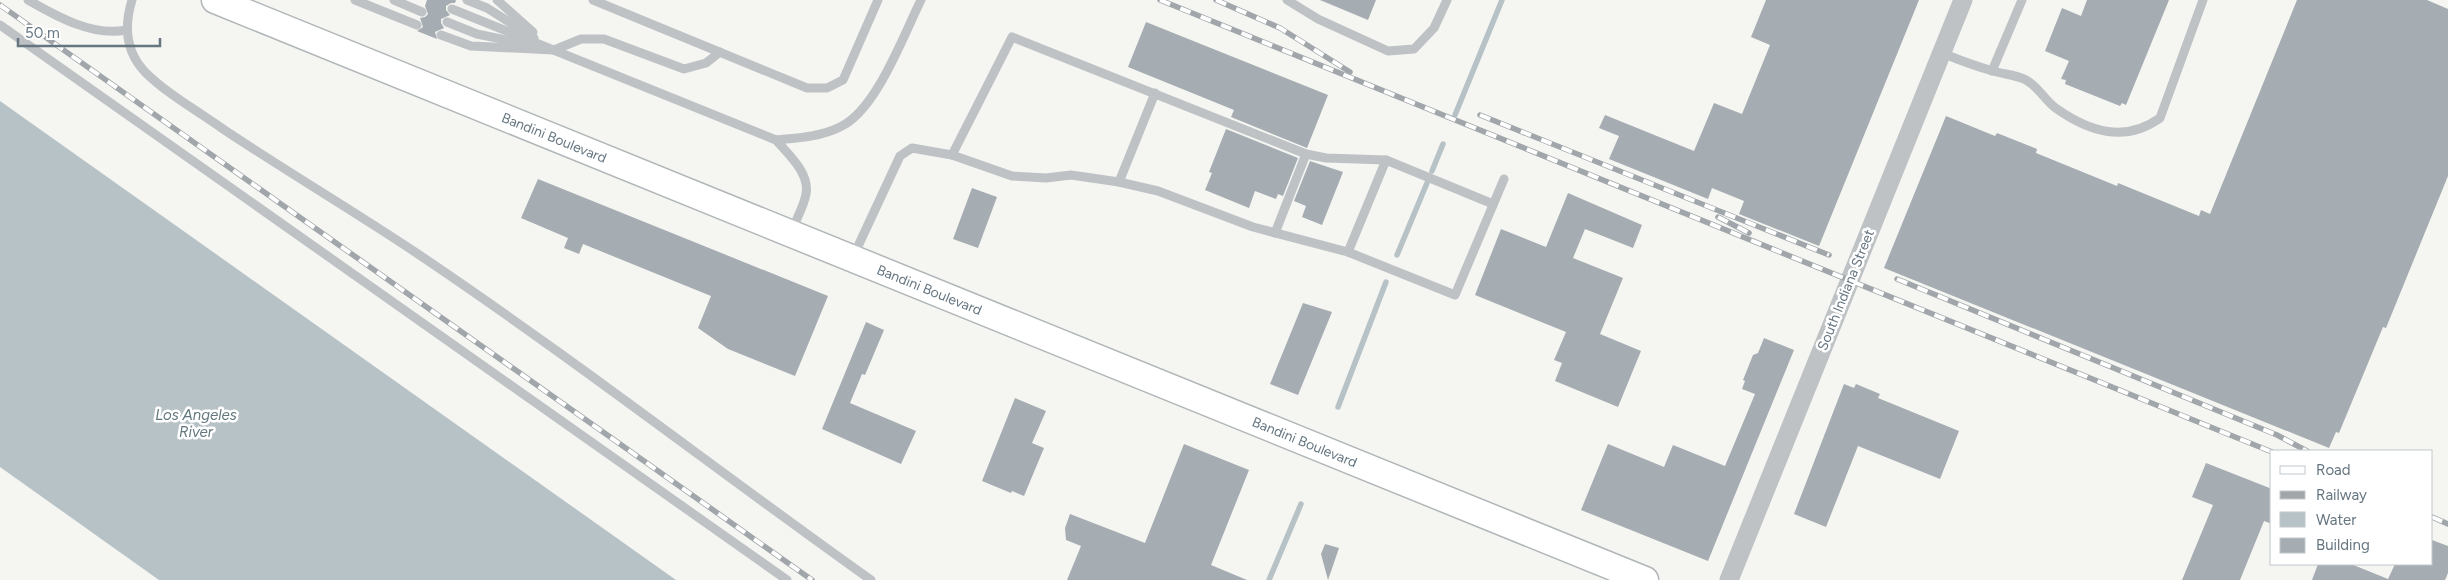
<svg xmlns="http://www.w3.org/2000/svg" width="2448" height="580" viewBox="0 0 2448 580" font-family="Figtree,sans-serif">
  <rect width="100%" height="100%" fill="#f5f5f2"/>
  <!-- water -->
  <path fill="#b7c2c6" d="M0,101L676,580H159L0,467Z"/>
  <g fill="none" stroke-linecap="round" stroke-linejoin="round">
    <!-- stream -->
    <g stroke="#b7c2c6" stroke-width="5.5">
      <path d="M1455,115L1502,0"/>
      <path d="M1432,171L1443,144"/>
      <path d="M1397,255L1427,183"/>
      <path d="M1338,407L1386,282"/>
      <path d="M1269,580L1301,504"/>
    </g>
  </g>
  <!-- building -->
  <g fill="#a6adb2">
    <path d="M427,0H456L455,3H451L446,6V10L450,15L441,19V23L444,28L435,32L437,39L417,31L423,27L420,18L425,17L428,14L425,6Z"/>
    <path d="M1320,0H1376L1368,20Z"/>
    <path d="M1766,0H1919L1819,246L1739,214L1744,201L1712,188L1708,199L1609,159L1619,136L1599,128L1605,115L1694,151L1714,103L1742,114L1770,45L1751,37Z"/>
    <path d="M2087,0H2169L2126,105L2122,103L2120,106L2065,84L2066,80L2061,79L2069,61L2045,51L2062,8L2081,16Z"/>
    <path d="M2297,0H2427L2448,9V176L2386,328L2383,327L2339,433L2336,432L2329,448L1884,268L1946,116L1995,136L1997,133L2037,149L2036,153L2117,186L2118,183L2199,216L2201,210L2210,214Z"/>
    <path d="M1146,22L1328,95L1307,148L1231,117L1234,110L1128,67Z"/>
    <path d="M1226,129L1298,158L1283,196L1278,194L1276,199L1255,191L1249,208L1205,190L1212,173L1209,172Z"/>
    <path d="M1310,161L1343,172L1322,225L1302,217L1306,206L1294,201Z"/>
    <path d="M538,179L828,296L795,376L728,349L698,328L711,296L583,244L579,254L564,248L568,238L521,218Z"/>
    <path d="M972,188L997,197L978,248L953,239Z"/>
    <path d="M1568,193L1642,225L1633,248L1585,229L1573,258L1623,278L1600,334L1641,351L1618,407L1555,381L1562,363L1554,360L1566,332L1475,295L1501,229L1546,247Z"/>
    <path d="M1303,303L1332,312L1298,395L1270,384Z"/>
    <path d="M866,322L884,330L865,375L862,374L850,403L916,431L901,464L822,429Z"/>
    <path d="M1764,338L1794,350L1708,561L1581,510L1608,444L1664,467L1673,445L1725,466L1755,394L1742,389L1745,381L1743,380L1753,355L1758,353Z"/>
    <path d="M1844,384L1854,388L1856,384L1880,394L1878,398L1959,431L1940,479L1858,446L1826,527L1794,514Z"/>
    <path d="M1015,398L1046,411L1032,443L1044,448L1024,496L1012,491L1011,493L982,481Z"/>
    <path d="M1184,444L1249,470L1211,565L1247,580H1067L1081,546L1066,540L1065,528L1070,514L1145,543Z"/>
    <path d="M2206,463L2272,489V524L2264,521L2240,580H2182L2213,505L2192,497Z"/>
    <path d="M2432,540L2448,546V573L2445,580H2312L2318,564H2351L2388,579L2395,564H2432Z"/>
    <path d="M1325,544L1339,548L1328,580L1321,554Z"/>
  </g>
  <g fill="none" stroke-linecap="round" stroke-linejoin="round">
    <defs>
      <g id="secondary">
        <path id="s1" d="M215,0L1645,580"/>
      </g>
    </defs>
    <!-- secondary casing -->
    <use href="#secondary" stroke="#b1b6b9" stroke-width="29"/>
    <!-- service -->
    <g stroke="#bec2c5" stroke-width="9">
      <path d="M28,0C56,16 93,37 126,30"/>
      <path d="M132,0C124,26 125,51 145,72C167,94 198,111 223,129C286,171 352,210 415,252C570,356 719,472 871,580"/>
      <path d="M355,0L417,25"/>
      <path d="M394,0L422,12"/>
      <path d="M467,0L487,8L534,38"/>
      <path d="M497,0L533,32"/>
      <path d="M593,0L807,88H827L843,80L878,0"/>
      <path d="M1287,0L1318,19L1388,51L1414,49L1434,28L1447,0"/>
      <path d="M452,9L776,140C788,154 810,173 806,194C804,206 796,219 792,231"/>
      <path d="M447,22L477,34L526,44"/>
      <path d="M0,25L787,580"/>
      <path d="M441,35L471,46L554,50L581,39H604L684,69L706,63L720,52"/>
      <path d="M1942,53C1959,60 1975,66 1993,71C2003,74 2017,75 2026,80C2039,87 2045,101 2057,109C2090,132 2125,143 2160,118L2203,0"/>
      <path d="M1992,71L2022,0"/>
      <path d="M776,140C797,138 820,137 840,127C876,111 903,36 921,0"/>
      <path d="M952,155L1012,37L1306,154L1326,158L1386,160L1493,204"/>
      <path d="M1119,182L1155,93"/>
      <path d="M1275,233L1306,154"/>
      <path d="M1348,252L1386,160"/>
      <path d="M853,257L900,156L912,148L952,155L1012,176L1046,178L1071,175L1119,182L1158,191L1253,227L1348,252L1455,295L1504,179"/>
    </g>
    <!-- minor -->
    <path stroke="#bec2c5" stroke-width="19" d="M1729,580L1963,0"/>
    <!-- secondary -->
    <use href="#secondary" stroke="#fff" stroke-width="26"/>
    <defs>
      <g id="rail">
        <path d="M1160,0L2272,452"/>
        <path d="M1216,0L1280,28L1350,72"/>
        <path d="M0,5L812,580"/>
        <path d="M1480,115L1829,255"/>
        <path d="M1718,217L1749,233"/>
        <path d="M1897,279L2277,435L2307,451"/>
        <path d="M2432,517L2448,524"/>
      </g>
    </defs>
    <!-- rail casing -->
    <use href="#rail" stroke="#a0a6aa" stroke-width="5.5"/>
    <!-- rail -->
    <use href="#rail" stroke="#fff" stroke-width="4" stroke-dasharray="11" stroke-linecap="butt"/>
  </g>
  <g text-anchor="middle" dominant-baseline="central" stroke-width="5" stroke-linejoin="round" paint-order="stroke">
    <!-- street labels -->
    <g font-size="14" fill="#667680" stroke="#fff">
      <text stroke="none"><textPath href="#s1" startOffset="366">Bandini Boulevard</textPath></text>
      <text stroke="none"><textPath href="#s1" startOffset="771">Bandini Boulevard</textPath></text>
      <text transform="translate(1846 290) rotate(-68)">South Indiana Street</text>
      <text stroke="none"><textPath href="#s1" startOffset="1176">Bandini Boulevard</textPath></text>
    </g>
    <!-- water labels -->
    <g font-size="15" font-style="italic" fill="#62777d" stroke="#fff">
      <text x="196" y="415">Los Angeles<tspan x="196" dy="17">River</tspan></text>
    </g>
  </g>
  <!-- legend -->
  <rect x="2270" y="450" width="162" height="115" fill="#ffffff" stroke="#c2c8cc"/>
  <rect x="2280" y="466" width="25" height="8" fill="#ffffff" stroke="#c2c8cc"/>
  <text x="2316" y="475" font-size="15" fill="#667680">Road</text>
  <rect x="2280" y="491" width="25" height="8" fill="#a0a6aa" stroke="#c2c8cc"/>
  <text x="2316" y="500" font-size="15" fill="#667680">Railway</text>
  <rect x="2280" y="512" width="25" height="15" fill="#b7c2c6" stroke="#c2c8cc"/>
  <text x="2316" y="525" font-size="15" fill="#667680">Water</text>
  <rect x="2280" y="538" width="25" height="15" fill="#a6adb2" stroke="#c2c8cc"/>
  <text x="2316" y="550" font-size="15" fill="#667680">Building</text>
  <!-- scale -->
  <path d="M18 38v8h142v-8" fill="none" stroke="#667680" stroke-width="2.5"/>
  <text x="25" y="38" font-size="15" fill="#667680" stroke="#ffffff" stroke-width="4" paint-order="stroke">50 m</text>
</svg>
